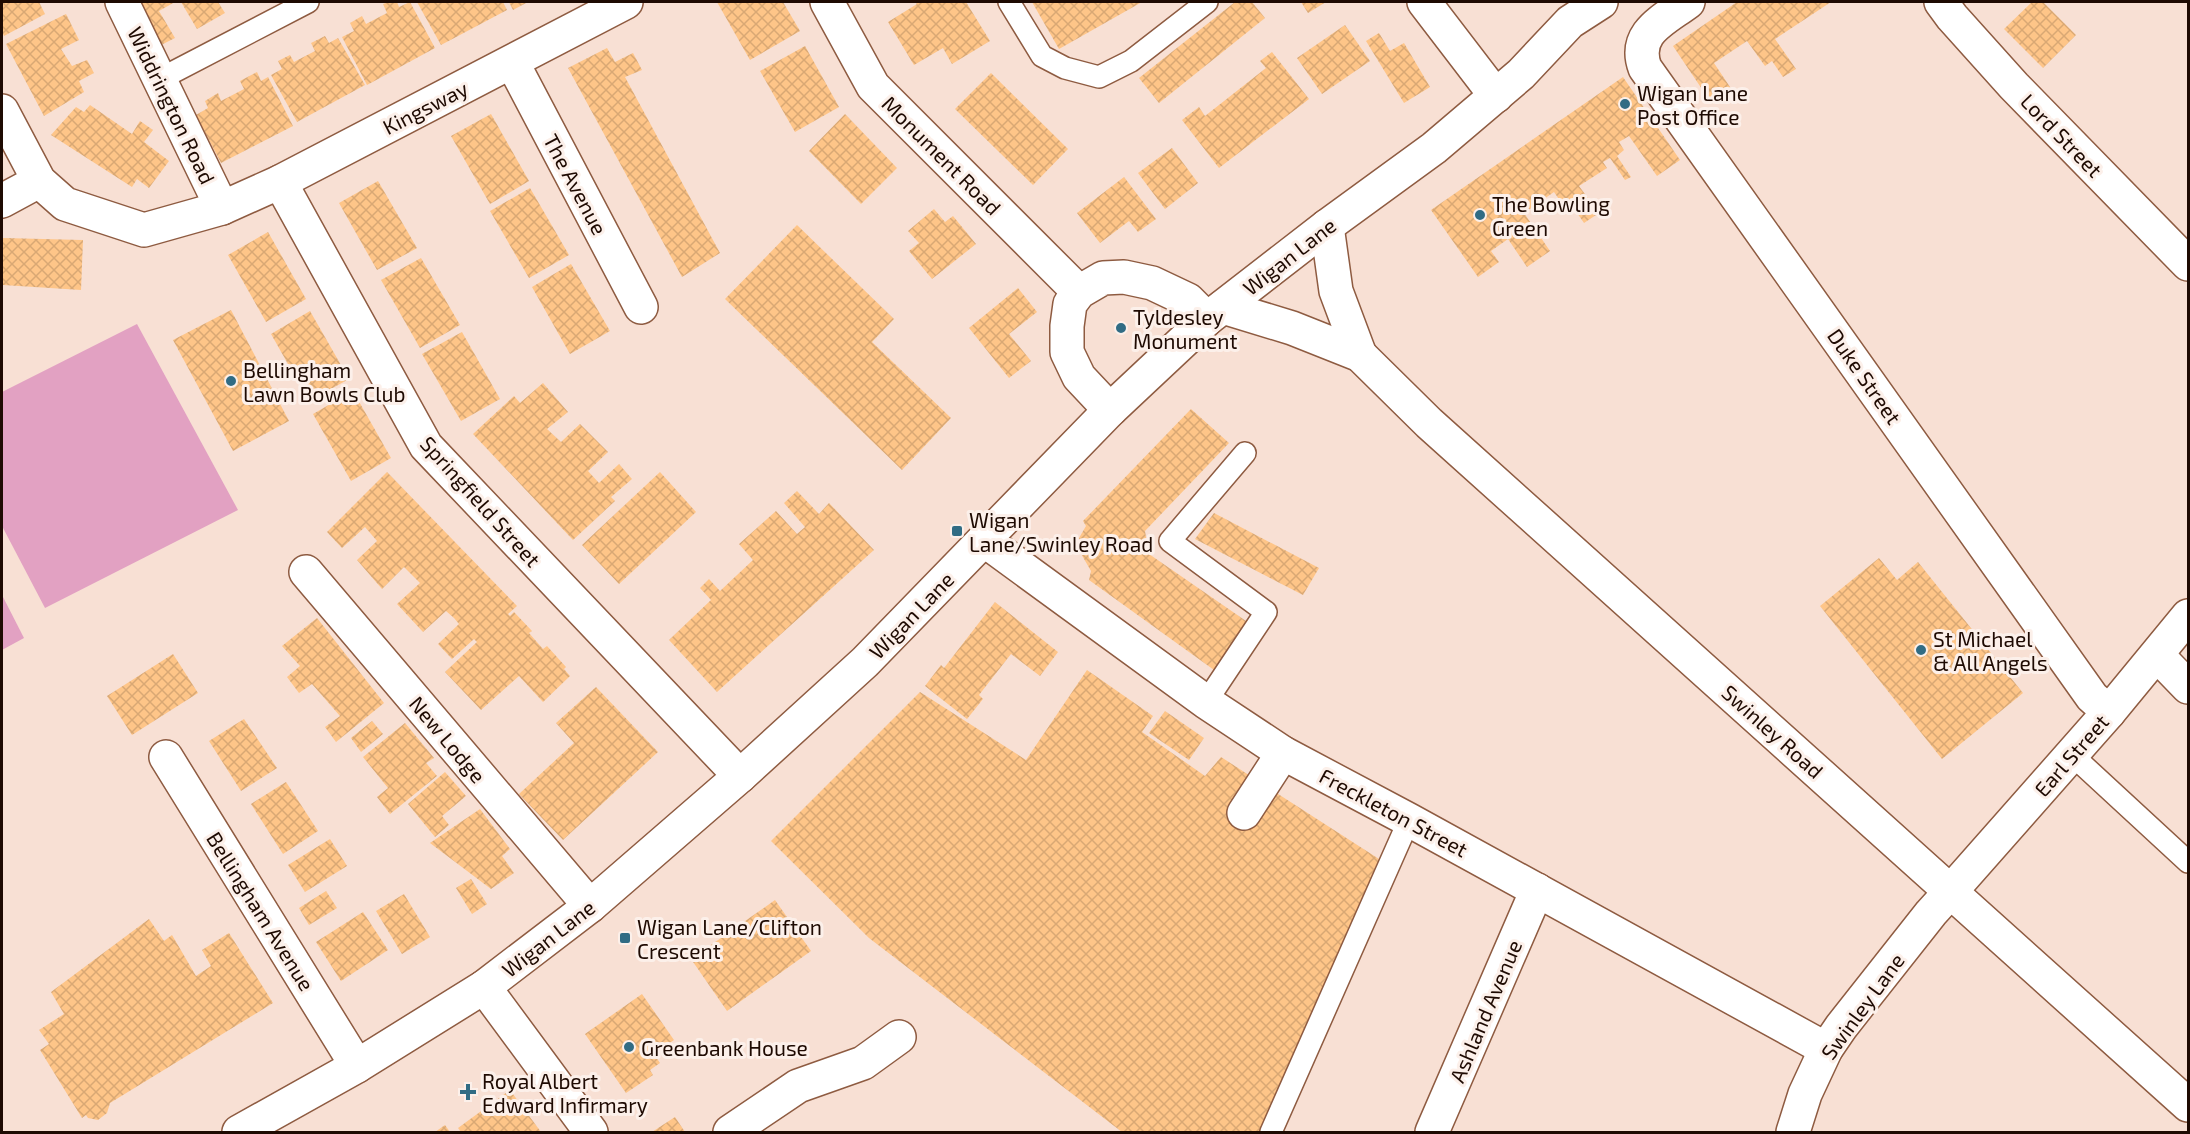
<svg xmlns="http://www.w3.org/2000/svg" width="2190" height="1134" viewBox="0 0 2190 1134" font-family="'Exo 2',sans-serif">
  <defs>
    <pattern id="building-cross-hatch" width="8" height="8" patternUnits="userSpaceOnUse" patternTransform="scale(1.5)"><rect width="8" height="8" fill="#fec588"/><path d="M0 0l8 8M0 8l8-8" fill="none" stroke="#d9a874"/></pattern>
  </defs>
  <rect width="100%" height="100%" fill="#f8e0d4"/>
  <!-- pitch -->
  <g fill="#e2a1c2">
    <path d="M137,324L238,510L45,608L2,526V392Z"/>
    <path d="M2,595L24,638L2,650Z"/>
  </g>
  <!-- building -->
  <g fill="url(#building-cross-hatch)">
    <path d="M2,2H39L45,14L4,36L2,32Z"/>
    <path d="M135,2H175L159,11L175,38L159,46Z"/>
    <path d="M181,2H218L225,13L197,29Z"/>
    <path d="M389,2H397L399,7L410,2L435,48L367,85L342,37L354,31L350,23L362,16L366,24L387,13L383,4Z"/>
    <path d="M417,2H503L507,10L441,45Z"/>
    <path d="M509,2H528L513,10Z"/>
    <path d="M717,2H783L800,31L750,60Z"/>
    <path d="M915,2H966L990,41L952,64L943,48L914,65L888,22L917,4Z"/>
    <path d="M1032,2H1142L1059,49Z"/>
    <path d="M1235,2H1252L1265,18L1159,103L1139,78Z"/>
    <path d="M1301,2H1326L1308,13Z"/>
    <path d="M1737,2H1831L1775,39L1796,69L1783,77L1772,61L1765,66L1747,41L1714,63L1732,90L1712,104L1673,46Z"/>
    <path d="M2032,2H2043L2076,35L2043,68L2004,29Z"/>
    <path d="M66,14L79,40L61,49L72,66L87,60L94,73L79,81L84,92L44,116L6,44Z"/>
    <path d="M1345,25L1370,61L1322,94L1297,58Z"/>
    <path d="M1379,33L1390,51L1404,43L1430,87L1404,103L1366,41Z"/>
    <path d="M325,36L329,43L338,38L365,85L297,122L271,75L282,69L278,61L290,55L294,62L315,51L311,43Z"/>
    <path d="M805,46L839,107L795,132L760,71Z"/>
    <path d="M607,48L615,62L633,53L642,70L625,77L720,253L682,277L568,68Z"/>
    <path d="M1272,52L1309,99L1219,168L1182,120L1199,107L1205,116L1266,68L1260,61Z"/>
    <path d="M257,72L261,81L268,77L293,126L221,163L196,115L208,108L205,101L218,93L221,101L244,89L240,81Z"/>
    <path d="M991,73L1068,149L1033,185L955,109Z"/>
    <path d="M1623,77L1680,160L1657,176L1629,136L1619,142L1624,150L1617,156L1631,177L1625,180L1610,158L1603,162L1607,168L1579,186L1599,213L1584,223L1575,210L1569,214L1554,192L1524,213L1550,251L1527,267L1508,239L1491,251L1499,262L1478,277L1431,210Z"/>
    <path d="M90,105L132,134L140,121L153,130L144,142L169,161L149,188L137,179L132,187L51,135L76,107L84,112Z"/>
    <path d="M491,114L529,181L490,204L451,136Z"/>
    <path d="M845,114L897,168L861,204L809,151Z"/>
    <path d="M1172,148L1198,183L1165,209L1138,173Z"/>
    <path d="M1124,177L1156,219L1138,232L1129,221L1100,243L1077,213Z"/>
    <path d="M378,181L417,248L377,270L339,203Z"/>
    <path d="M530,188L569,255L529,278L490,211Z"/>
    <path d="M934,209L945,222L953,216L976,244L932,279L909,251L919,243L908,231Z"/>
    <path d="M797,225L894,319L872,342L951,418L902,470L725,299Z"/>
    <path d="M268,232L306,299L266,322L228,255Z"/>
    <path d="M3,238L83,240L81,290L3,285Z"/>
    <path d="M421,258L460,325L420,348L381,280Z"/>
    <path d="M571,264L610,331L570,354L532,287Z"/>
    <path d="M1018,288L1037,312L1009,334L1031,361L1009,378L969,328Z"/>
    <path d="M231,310L289,421L233,451L173,340Z"/>
    <path d="M310,311L349,379L309,401L271,334Z"/>
    <path d="M462,332L500,399L461,421L422,354Z"/>
    <path d="M543,383L568,412L547,429L561,442L580,424L608,452L588,471L599,483L619,464L632,479L611,497L615,501L573,540L473,434L514,396L520,403Z"/>
    <path d="M353,391L391,458L351,481L313,414Z"/>
    <path d="M1191,409L1229,443L1145,531L1149,554L1246,621L1214,670L1089,580L1091,571L1080,552L1079,546V538L1086,526L1083,521Z"/>
    <path d="M387,472L517,606L508,614L510,616L514,612L532,631L529,633L543,649L547,646L566,667L564,669L570,676L543,702L519,676L481,710L445,672L477,642L474,639L452,659L438,644L459,624L454,618L446,611L423,632L397,604L420,583L404,567L382,589L357,560L377,541L365,527L342,548L327,532Z"/>
    <path d="M660,472L696,512L619,584L582,545Z"/>
    <path d="M797,491L819,514L829,503L874,550L717,692L669,640L711,600L700,588L709,579L720,591L753,560L739,544L776,511L797,534L805,527L784,503Z"/>
    <path d="M1214,513L1319,568L1303,595L1195,539Z"/>
    <path d="M1879,558L1897,580L1918,562L2023,693L1942,759L1820,606Z"/>
    <path d="M995,602L1058,652L1040,676L1011,654L979,695L983,699L967,719L925,686L941,665L944,668Z"/>
    <path d="M317,618L384,703L336,742L325,727L340,716L312,684L299,693L287,677L300,666L282,646Z"/>
    <path d="M173,654L198,693L132,735L107,696Z"/>
    <path d="M1087,670L1153,716L1142,732L1205,776L1221,757L1379,859L1262,1132H1122L869,938L771,841L920,692L1026,760Z"/>
    <path d="M596,687L658,752L563,840L519,794L574,743L556,723Z"/>
    <path d="M1165,711L1204,738L1189,760L1149,733Z"/>
    <path d="M244,719L277,768L241,791L209,741Z"/>
    <path d="M372,721L383,734L361,752L351,738Z"/>
    <path d="M405,723L434,758L426,763L437,776L390,814L377,797L388,788L363,757Z"/>
    <path d="M445,772L466,796L442,816L449,825L435,837L408,804Z"/>
    <path d="M286,782L318,831L283,854L251,804Z"/>
    <path d="M480,809L510,849L502,856L514,873L491,889L430,843Z"/>
    <path d="M330,839L347,866L305,892L288,865Z"/>
    <path d="M471,879L487,904L472,914L456,888Z"/>
    <path d="M326,891L337,908L309,925L299,908Z"/>
    <path d="M404,894L430,937L402,954L376,911Z"/>
    <path d="M775,900L811,951L727,1011L691,959Z"/>
    <path d="M363,912L388,950L341,981L316,942Z"/>
    <path d="M149,919L164,941L172,935L196,976L211,966L202,950L229,933L273,1003L110,1103L107,1113L98,1120L88,1118L86,1115L82,1118L40,1050L49,1044L39,1030L64,1014L51,992Z"/>
    <path d="M642,994L674,1040L654,1054L660,1063L650,1070L653,1075L626,1093L585,1034Z"/>
    <path d="M510,1090L541,1132H461L458,1128Z"/>
    <path d="M675,1117L685,1132H652Z"/>
    <path d="M445,1125L450,1132H435Z"/>
  </g>
  <g fill="none" stroke-linecap="round" stroke-linejoin="round">
    <defs>
      <g id="service">
        <path d="M1009,2L1042,56L1065,68L1099,77L1131,61L1207,2"/>
        <path d="M160,79L308,2"/>
        <path d="M1206,702L1266,612L1170,541L1245,453"/>
        <path d="M2071,754L2188,862"/>
        <path d="M1271,1132L1409,820"/>
      </g>
      <g id="minor">
        <path d="M122,2L222,208"/>
        <path d="M827,2L873,86L1079,292"/>
        <path d="M1424,2L1496,96"/>
        <path d="M1688,2C1664,20 1632,33 1645,68L2092,697L2109,712"/>
        <path d="M1941,2L1952,17L2014,86L2188,264"/>
        <path d="M512,62L641,307"/>
        <path d="M2,111L39,181L65,204L144,230L222,208L280,182L626,2"/>
        <path d="M280,182L426,446L740,776"/>
        <path d="M2,201L39,181"/>
        <path d="M1110,410L1079,377L1067,352V326L1070,304L1079,292L1103,278L1124,277L1152,283L1188,300L1207,319"/>
        <path d="M984,540L1206,702L1283,753L1409,820L1826,1049"/>
        <path d="M306,572L590,906"/>
        <path d="M2157,655L2188,687"/>
        <path d="M166,757L357,1066"/>
        <path d="M1244,813L1283,753"/>
        <path d="M1951,891L2109,712L2188,616"/>
        <path d="M484,987L591,1132"/>
        <path d="M730,1132L798,1086L863,1063L899,1037"/>
        <path d="M1432,1132L1537,890"/>
      </g>
      <g id="tertiary">
        <path d="M1327,226L1336,291L1360,355"/>
        <path d="M1223,307L1292,328L1360,355L1429,423L2188,1105"/>
        <path d="M1793,1132L1805,1094L1826,1049L1841,1027L1931,913L1951,891"/>
      </g>
      <path id="trunk" d="M239,1132L357,1066L484,987L590,906L740,776L865,662L1110,410L1207,319L1327,226L1434,148L1521,74L1570,22L1601,2"/>
    </defs>
    <!-- service casing -->
    <use href="#service" stroke="#8e5b41" stroke-width="24"/>
    <!-- minor casing -->
    <use href="#minor" stroke="#8e5b41" stroke-width="36"/>
    <!-- tertiary casing -->
    <use href="#tertiary" stroke="#8e5b41" stroke-width="36"/>
    <!-- trunk casing -->
    <use href="#trunk" stroke="#8e5b41" stroke-width="36"/>
    <!-- service -->
    <use href="#service" stroke="#fff" stroke-width="21"/>
    <!-- minor -->
    <use href="#minor" stroke="#fff" stroke-width="33"/>
    <!-- tertiary -->
    <use href="#tertiary" stroke="#fff" stroke-width="33"/>
    <!-- trunk -->
    <use href="#trunk" stroke="#fff" stroke-width="33"/>
  </g>
  <!-- markers -->
  <g fill="#316c84" stroke="#fcf0ea" stroke-width="2">
    <circle cx="1625" cy="104" r="6"/>
    <circle cx="1480" cy="215" r="6"/>
    <circle cx="1121" cy="328" r="6"/>
    <circle cx="231" cy="381" r="6"/>
    <rect x="951" y="525" width="12" height="12" rx="3"/>
    <circle cx="1921" cy="650" r="6"/>
    <rect x="619" y="932" width="12" height="12" rx="3"/>
    <circle cx="629" cy="1047" r="6"/>
    <path d="M465 1083h6v6h6v6h-6v6h-6v-6h-6v-6h6z"/>
  </g>
  <g text-anchor="middle" dominant-baseline="central" stroke-width="6" stroke-linejoin="round" paint-order="stroke">
    <!-- poi labels -->
    <g font-size="21" fill="#1e0a02" stroke="#fcf0ea" text-anchor="start">
      <text x="1637" y="92">Wigan Lane<tspan x="1637" dy="24">Post Office</tspan></text>
      <text x="1492" y="203">The Bowling<tspan x="1492" dy="24">Green</tspan></text>
      <text x="1133" y="316">Tyldesley<tspan x="1133" dy="24">Monument</tspan></text>
      <text x="243" y="369">Bellingham<tspan x="243" dy="24">Lawn Bowls Club</tspan></text>
      <text x="969" y="519">Wigan<tspan x="969" dy="24">Lane/Swinley Road</tspan></text>
      <text x="1933" y="638">St Michael<tspan x="1933" dy="24">&amp; All Angels</tspan></text>
      <text x="637" y="926">Wigan Lane/Clifton<tspan x="637" dy="24">Crescent</tspan></text>
      <text x="641" y="1047">Greenbank House</text>
      <text x="482" y="1080">Royal Albert<tspan x="482" dy="24">Edward Infirmary</tspan></text>
    </g>
    <!-- street labels -->
    <g font-size="21" fill="#1e0a02" stroke="#fcf0ea">
      <text transform="translate(172 105) rotate(64)">Widdrington Road</text>
      <text transform="translate(425 107) rotate(-27)">Kingsway</text>
      <text transform="translate(2062 135) rotate(46)">Lord Street</text>
      <text transform="translate(942 155) rotate(45)">Monument Road</text>
      <text transform="translate(576 184) rotate(62)">The Avenue</text>
      <text transform="translate(1289 256) rotate(-38)">Wigan Lane</text>
      <text transform="translate(1865 376) rotate(55)">Duke Street</text>
      <text transform="translate(481 501) rotate(48)">Springfield Street</text>
      <text transform="translate(911 615) rotate(-46)">Wigan Lane</text>
      <text transform="translate(1773 731) rotate(42)">Swinley Road</text>
      <text transform="translate(448 739) rotate(50)">New Lodge</text>
      <text transform="translate(2071 755) rotate(-49)">Earl Street</text>
      <text transform="translate(1394 812) rotate(28)">Freckleton Street</text>
      <text transform="translate(261 911) rotate(58)">Bellingham Avenue</text>
      <text transform="translate(548 938) rotate(-38)">Wigan Lane</text>
      <text transform="translate(1862 1006) rotate(-54)">Swinley Lane</text>
      <text transform="translate(1485 1011) rotate(-67)">Ashland Avenue</text>
    </g>
  </g>
  <!-- border -->
  <rect width="2190" height="1134" fill="none" stroke="#1e0a02" stroke-width="6"/>
</svg>
